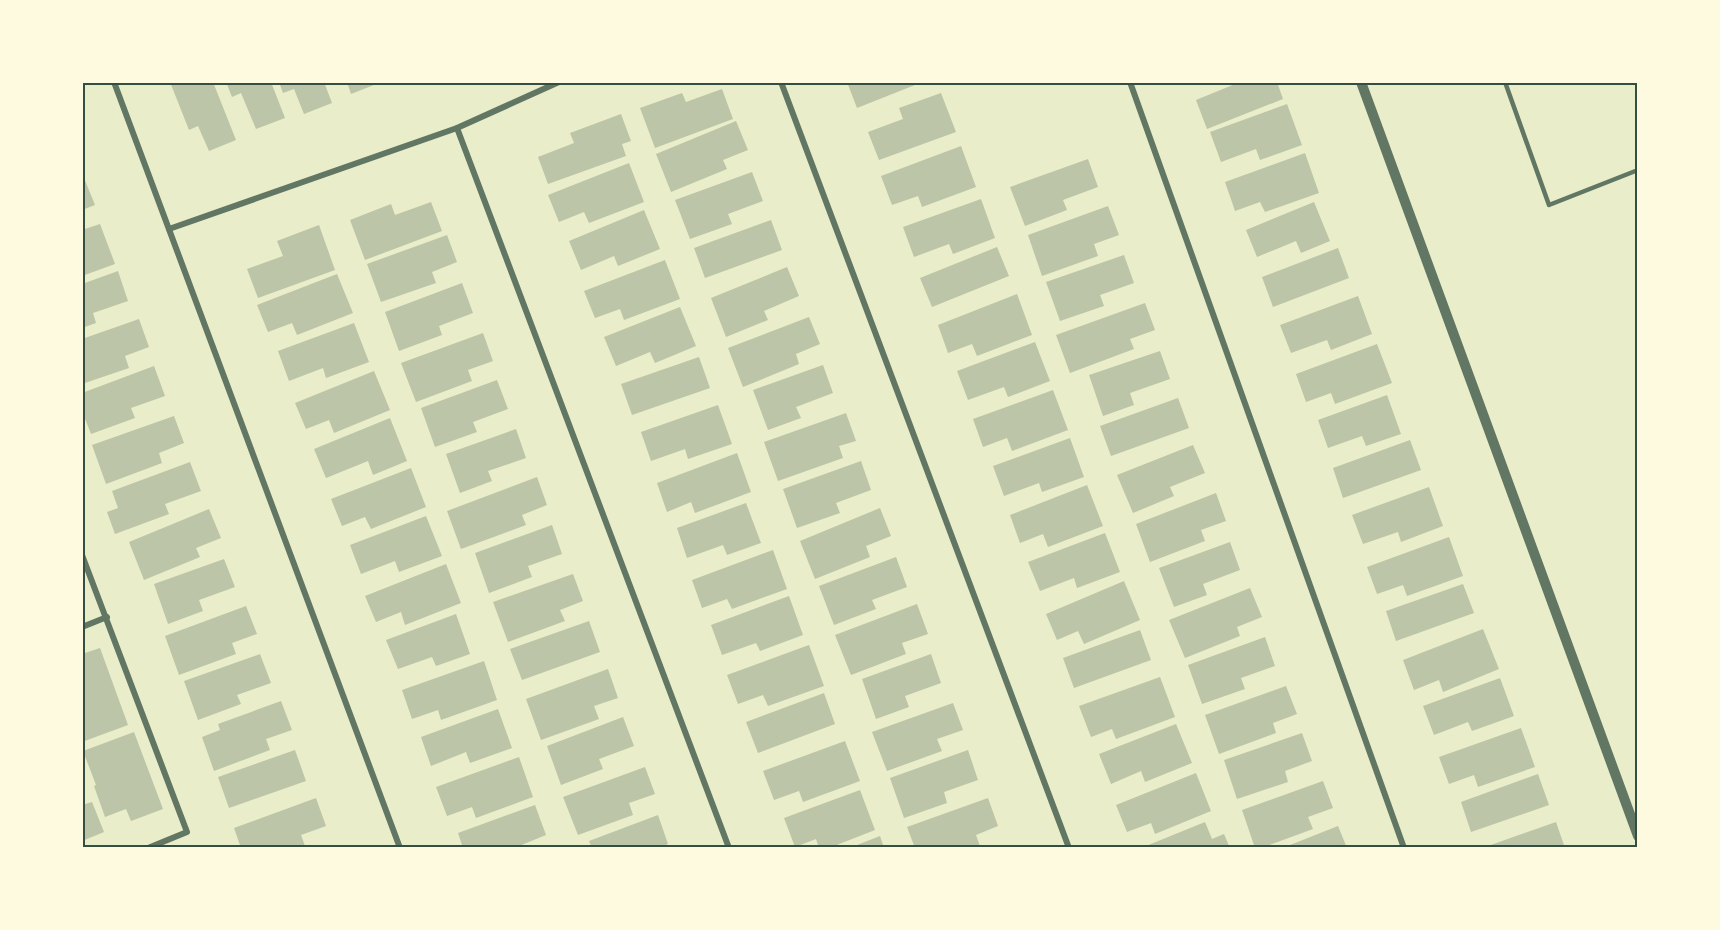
<svg xmlns="http://www.w3.org/2000/svg" width="1720" height="930" viewBox="0 0 1720 930" font-family="Karla,sans-serif">
  <rect width="100%" height="100%" fill="#e9edc9"/>
  <!-- building -->
  <g fill="#bcc5a7">
    <path d="M170,82H213L236,140L209,151L198,126L189,130Z"/>
    <path d="M226,82H271L285,118L256,129L241,93L232,97Z"/>
    <path d="M279,82H324L332,103L304,114L294,89L283,93Z"/>
    <path d="M347,82H379V83L351,94Z"/>
    <path d="M847,82H920V83L857,108Z"/>
    <path d="M1240,82H1277L1283,99L1207,129L1196,100Z"/>
    <path d="M722,89L733,119L655,148L640,108L682,93L686,102Z"/>
    <path d="M941,93L956,132L879,160L868,132L903,119L899,108Z"/>
    <path d="M1287,104L1302,145L1260,160L1256,149L1221,162L1210,132Z"/>
    <path d="M621,114L631,141L622,144L626,156L548,184L538,157L574,143L570,133Z"/>
    <path d="M736,121L748,150L723,160L727,169L671,192L656,154Z"/>
    <path d="M961,146L976,187L922,207L918,196L892,205L881,176Z"/>
    <path d="M1305,153L1319,193L1265,212L1260,202L1235,211L1225,182Z"/>
    <path d="M1088,159L1098,187L1063,200L1067,210L1025,226L1010,187Z"/>
    <path d="M629,163L644,202L589,223L584,212L559,222L548,195Z"/>
    <path d="M752,172L763,201L728,214L732,224L690,239L675,200Z"/>
    <path d="M82,173L95,205L82,210Z"/>
    <path d="M981,199L995,238L953,254L949,244L914,257L903,227Z"/>
    <path d="M431,202L442,231L365,260L350,220L391,204L395,215Z"/>
    <path d="M1314,202L1330,241L1301,253L1296,241L1257,257L1246,230Z"/>
    <path d="M1108,206L1119,235L1094,244L1098,256L1042,276L1028,235Z"/>
    <path d="M644,210L660,249L618,266L614,256L581,270L569,241Z"/>
    <path d="M771,220L782,250L705,278L694,248Z"/>
    <path d="M100,224L115,264L82,276V230Z"/>
    <path d="M319,225L335,270L258,298L247,269L283,256L277,241Z"/>
    <path d="M447,235L457,262L432,272L436,283L381,302L367,264Z"/>
    <path d="M997,247L1009,276L932,307L920,278Z"/>
    <path d="M1338,248L1349,278L1273,307L1262,277Z"/>
    <path d="M1124,255L1134,283L1100,295L1104,306L1060,321L1046,282Z"/>
    <path d="M665,260L680,299L624,320L620,309L595,318L584,291Z"/>
    <path d="M787,267L799,296L764,311L768,320L726,337L711,298Z"/>
    <path d="M118,271L128,301L93,313L96,323L82,328V284Z"/>
    <path d="M337,274L353,313L297,335L292,323L268,332L257,305Z"/>
    <path d="M462,283L473,313L439,326L442,335L399,351L385,312Z"/>
    <path d="M1017,294L1032,335L977,356L972,344L948,353L938,325Z"/>
    <path d="M1358,296L1372,334L1331,350L1327,340L1291,353L1280,325Z"/>
    <path d="M1145,303L1155,330L1130,339L1134,349L1070,373L1056,335Z"/>
    <path d="M680,307L696,346L655,363L650,352L616,366L604,337Z"/>
    <path d="M809,317L820,344L796,354L799,364L743,387L728,348Z"/>
    <path d="M139,319L149,347L125,356L129,368L82,384V339Z"/>
    <path d="M354,323L369,362L326,378L323,368L289,381L278,351Z"/>
    <path d="M483,333L493,361L468,370L472,381L416,402L401,363Z"/>
    <path d="M1035,342L1050,381L1008,397L1004,387L968,400L957,371Z"/>
    <path d="M1377,344L1392,383L1335,404L1331,393L1306,402L1296,374Z"/>
    <path d="M1160,351L1170,379L1130,393L1134,405L1103,416L1089,375Z"/>
    <path d="M699,357L710,388L632,415L621,384Z"/>
    <path d="M823,365L833,393L796,407L801,418L768,430L753,390Z"/>
    <path d="M154,366L165,396L131,408L135,418L91,434L82,411V393Z"/>
    <path d="M374,371L390,410L334,433L329,420L306,429L295,403Z"/>
    <path d="M497,380L508,409L473,422L477,432L435,447L421,408Z"/>
    <path d="M1053,390L1068,430L1012,451L1007,438L983,447L973,419Z"/>
    <path d="M1387,395L1401,434L1366,446L1362,436L1328,448L1318,420Z"/>
    <path d="M1178,398L1189,428L1111,456L1100,426Z"/>
    <path d="M718,405L732,444L688,459L685,449L651,461L641,432Z"/>
    <path d="M846,413L856,441L839,446L843,458L778,481L764,442Z"/>
    <path d="M174,416L184,443L159,453L162,463L106,484L92,445Z"/>
    <path d="M390,418L407,461L373,475L368,461L326,478L314,449Z"/>
    <path d="M516,429L526,458L488,471L492,481L460,493L446,454Z"/>
    <path d="M1070,438L1084,477L1042,492L1039,483L1004,496L993,466Z"/>
    <path d="M1410,440L1421,470L1343,498L1333,468Z"/>
    <path d="M1193,445L1205,473L1170,487L1174,496L1133,513L1117,475Z"/>
    <path d="M737,453L751,492L695,513L691,502L667,512L657,483Z"/>
    <path d="M861,461L871,490L836,503L840,513L797,528L783,489Z"/>
    <path d="M190,462L201,491L165,504L169,514L115,534L107,512L118,508L112,491Z"/>
    <path d="M411,468L426,507L371,529L365,517L342,526L331,499Z"/>
    <path d="M537,477L547,505L522,515L526,525L461,549L447,511Z"/>
    <path d="M1087,485L1103,526L1048,547L1043,534L1020,543L1010,515Z"/>
    <path d="M1429,487L1443,526L1401,542L1398,532L1363,544L1352,515Z"/>
    <path d="M1216,493L1226,521L1201,530L1205,541L1150,562L1136,524Z"/>
    <path d="M746,503L761,543L727,555L723,545L687,558L677,528Z"/>
    <path d="M880,508L891,536L866,546L870,557L815,579L800,541Z"/>
    <path d="M209,509L221,538L196,548L200,557L144,580L129,542Z"/>
    <path d="M426,516L442,556L399,572L395,561L361,574L350,545Z"/>
    <path d="M552,525L562,554L528,566L532,577L489,593L475,553Z"/>
    <path d="M1105,533L1120,572L1077,588L1074,578L1040,591L1028,562Z"/>
    <path d="M1449,537L1463,576L1407,596L1403,585L1377,594L1367,567Z"/>
    <path d="M1230,542L1240,570L1203,584L1207,595L1174,607L1159,568Z"/>
    <path d="M773,550L787,589L732,609L727,599L702,608L692,580Z"/>
    <path d="M896,557L907,587L872,600L876,609L834,625L819,586Z"/>
    <path d="M224,559L235,587L199,600L203,611L168,624L154,584Z"/>
    <path d="M446,564L461,603L405,625L401,612L376,622L365,596Z"/>
    <path d="M573,574L583,601L560,610L565,621L508,642L493,602Z"/>
    <path d="M1124,581L1140,620L1084,644L1078,631L1057,640L1046,614Z"/>
    <path d="M1463,584L1474,613L1396,641L1386,611Z"/>
    <path d="M1250,588L1262,617L1237,627L1240,636L1185,658L1169,620Z"/>
    <path d="M789,596L803,635L760,651L756,643L722,655L711,625Z"/>
    <path d="M917,604L928,634L902,643L906,654L851,675L835,635Z"/>
    <path d="M246,606L257,634L232,643L236,654L179,675L165,636Z"/>
    <path d="M456,614L470,654L436,666L432,657L398,669L386,640Z"/>
    <path d="M589,621L600,652L522,680L510,649Z"/>
    <path d="M1483,629L1499,669L1443,692L1439,680L1414,690L1403,660Z"/>
    <path d="M1140,630L1151,660L1074,688L1063,658Z"/>
    <path d="M1265,637L1275,666L1241,678L1245,689L1202,704L1188,665Z"/>
    <path d="M809,645L824,686L768,706L763,695L738,704L727,675Z"/>
    <path d="M100,648L128,725L82,742V654Z"/>
    <path d="M260,654L271,683L237,695L241,704L198,720L184,681Z"/>
    <path d="M931,654L941,683L905,696L909,707L876,719L862,679Z"/>
    <path d="M484,661L497,700L441,720L438,710L412,719L402,690Z"/>
    <path d="M608,669L618,698L594,706L599,719L541,740L526,699Z"/>
    <path d="M1160,677L1175,717L1116,739L1112,729L1091,737L1079,706Z"/>
    <path d="M1500,678L1514,716L1472,731L1468,722L1434,735L1423,706Z"/>
    <path d="M1286,686L1297,714L1273,723L1276,733L1219,754L1205,715Z"/>
    <path d="M824,693L835,724L758,753L746,722Z"/>
    <path d="M281,701L292,730L266,739L270,750L214,771L202,737L220,730L218,724Z"/>
    <path d="M953,703L963,730L937,739L942,751L887,771L872,732Z"/>
    <path d="M498,709L512,748L470,763L466,752L431,766L421,737Z"/>
    <path d="M623,717L634,746L599,759L603,769L561,785L547,746Z"/>
    <path d="M1176,724L1192,763L1145,782L1141,771L1111,784L1099,754Z"/>
    <path d="M1521,728L1535,767L1478,787L1474,775L1449,784L1439,757Z"/>
    <path d="M134,732L163,809L131,821L126,809L105,817L94,786L96,785L83,751Z"/>
    <path d="M1302,733L1312,761L1285,771L1288,782L1237,799L1224,760Z"/>
    <path d="M845,741L860,781L803,802L799,791L774,800L763,771Z"/>
    <path d="M295,750L306,781L229,808L218,777Z"/>
    <path d="M968,750L978,780L944,792L947,803L904,818L890,778Z"/>
    <path d="M519,757L533,797L476,818L472,807L447,816L436,787Z"/>
    <path d="M645,767L655,794L629,803L633,815L578,835L563,797Z"/>
    <path d="M1196,773L1211,811L1155,834L1151,823L1127,832L1116,805Z"/>
    <path d="M1538,774L1549,805L1471,832L1461,802Z"/>
    <path d="M1323,781L1333,808L1308,817L1313,829L1261,848H1255L1242,810Z"/>
    <path d="M860,790L875,830L829,848H819L816,839L795,847L784,818Z"/>
    <path d="M316,798L326,826L301,835L305,846L241,848L234,828Z"/>
    <path d="M988,798L998,826L976,835L980,846L915,848L907,827Z"/>
    <path d="M92,802L104,832L82,841V805Z"/>
    <path d="M535,805L546,835L514,848H463L458,833Z"/>
    <path d="M658,815L668,844L658,848H592L589,841Z"/>
    <path d="M1205,822L1212,839L1224,834L1230,848H1141Z"/>
    <path d="M1556,822L1565,848H1485V847Z"/>
    <path d="M1338,826L1347,848H1285V847Z"/>
    <path d="M880,836L884,848H852V847Z"/>
  </g>
  <g fill="none" stroke-linecap="round" stroke-linejoin="round">
    <!-- service -->
    <path stroke="#617663" stroke-width="4.5" d="M1505,82L1549,205L1638,170"/>
    <!-- minor -->
    <g stroke="#617663" stroke-width="6">
      <path d="M114,82L400,848"/>
      <path d="M781,82L1069,848"/>
      <path d="M1130,82L1404,848"/>
      <path d="M457,128L729,848"/>
      <path d="M169,229L457,128L559,82"/>
      <path d="M82,555L187,832L148,848"/>
      <path d="M82,627L107,617"/>
    </g>
    <!-- tertiary -->
    <path stroke="#617663" stroke-width="10" d="M1361,82L1638,836"/>
  </g>
  <!-- border -->
  <rect width="1720" height="930" fill="none" stroke="#fefae0" stroke-width="168"/>
  <rect x="84" y="84" width="1552" height="762" fill="none" stroke="#344e41" stroke-width="2"/>
</svg>
